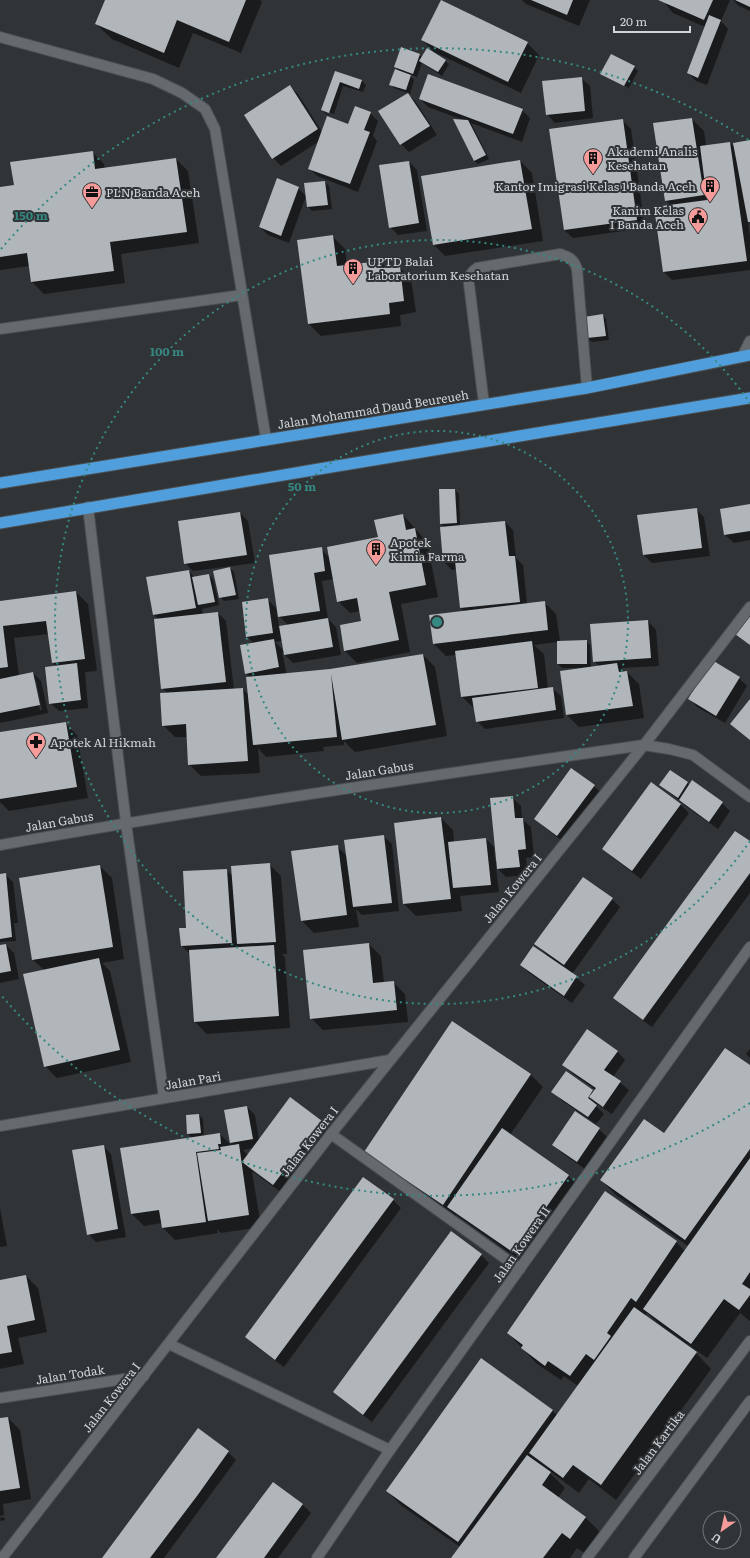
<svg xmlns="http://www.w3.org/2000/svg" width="750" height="1558" viewBox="0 0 750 1558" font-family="Literata,serif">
  <rect width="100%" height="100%" fill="#303437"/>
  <!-- shadow -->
  <g fill="#0007" fill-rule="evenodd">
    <path d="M106,0H260L262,2L241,53L193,33L179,68L112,39L96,24Z"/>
    <path d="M522,0H590L579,26L526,4Z"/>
    <path d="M662,0H730L721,21L728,29L707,85L696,81L688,73L705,27L673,13Z"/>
    <path d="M733,0H750V11L739,6Z"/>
    <path d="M422,40L527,43L539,55L521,93L434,52Z"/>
    <path d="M420,55L423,58L445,61L449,64L442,76L422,63L417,77L409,74L414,80L410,94L394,88L390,84L400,72L395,67Z"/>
    <path d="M634,67L638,71L628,89L629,88L604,75V76L601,73Z"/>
    <path d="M335,72L362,81L366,85L363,92L343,86L334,114L326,111V113L333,116L326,114L322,110Z"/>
    <path d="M581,78L590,86L593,118L555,123L547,114Z"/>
    <path d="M290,86L298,94L322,132L349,125L370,113L378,121L373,136L377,141L358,192L317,176L309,168L318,142L281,166L273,158Z"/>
    <path d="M408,94L416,102L437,135L409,152L401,144Z"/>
    <path d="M420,99L522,110L530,118L522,142L471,123L489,159L478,164L474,161L463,120L428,107Z"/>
    <path d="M692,119L704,131L706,146L730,143L735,148L750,141V224L748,221L750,237V270L672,280L664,272L655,208L671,206L666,200Z"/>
    <path d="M622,120L631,129L645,228L573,238L564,230Z"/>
    <path d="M92,152L104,164L105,169L176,159L188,171L199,243L121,254L125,283L44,294L32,282L30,266L0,270V188L15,186Z"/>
    <path d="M520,161L532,173L543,241L445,256L433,244Z"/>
    <path d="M409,162L417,170L427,231L398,235L390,227Z"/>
    <path d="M325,182L329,186L332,209L312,211L308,207Z"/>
    <path d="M298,188L306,196L289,243L268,235L260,227Z"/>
    <path d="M333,237L345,249L347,266L381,262L388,269L399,267L411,279L416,312L400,315L401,326L321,336L309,324Z"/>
    <path d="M603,315L606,319L609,340L592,342L588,338Z"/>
    <path d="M455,490L459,494L460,526L505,522L513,530L516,558L523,565L527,604L544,602L556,614L560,641H586L590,645L591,668L599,666L594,661L648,621L656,630L659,666L621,668L625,672H627L639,684L644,718L579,727L567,715L561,672L580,669V668H562L558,664V642L534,645L544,654L548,689L552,688L561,696L564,718L485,729L477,721L475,709L462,697L457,655L446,656L434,644L465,612L461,608L457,569L452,570L444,562L445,528L441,524Z"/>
    <path d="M750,505V540L734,543L725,535L721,510Z"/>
    <path d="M696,509L704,517L710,556L652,563L644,555Z"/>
    <path d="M240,513L248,521L255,563L193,571L185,563Z"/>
    <path d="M403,515L427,542L438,597L401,604L410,652L357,663L345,651L363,621L360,611L350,613L338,601L334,579L322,581L328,619L336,627L341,655L293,663L282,652L287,675L330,670L423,655L435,667L447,736L355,752L344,741V745L323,747L324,751L266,757L258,748L260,773L201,776L189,764L187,737H175L163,725L168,694L162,688L158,619L154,615L148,578L189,571L195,578L209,575L213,579L219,605L202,609L203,615L218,613L226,621L234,690L243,689L249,695L251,678L246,673L254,644L247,636L268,600L276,608L279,627L289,626L279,616L321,549L329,557L379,538ZM282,641L284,651L275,642Z"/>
    <path d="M230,568L234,572L239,599L224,601L220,597Z"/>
    <path d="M76,592L88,604L97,671L85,672L88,708L59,711L50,703L56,666L53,663L49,634L14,638L19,676L33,673L41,681L48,713L0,723V602ZM34,681H36L42,710H40Z"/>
    <path d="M739,678L747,686L725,723L697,707L689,698Z"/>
    <path d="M65,723L77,735L88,798L9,811L0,802V733Z"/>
    <path d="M670,771L690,785L692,782L722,803L730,811L718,829L688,808L660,785Z"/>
    <path d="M651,784L681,805L689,813L641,879L612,857L604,849Z"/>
    <path d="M594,786L602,794L566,844L544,827L535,819Z"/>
    <path d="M513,798L521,806L522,819L531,827L534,857L526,858L528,875L506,877L496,867L499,892L460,896L462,911L416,916L404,904L395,823L441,818L453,830L454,842L486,839L494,847L495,861H497Z"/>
    <path d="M383,836L392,844L399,911L362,915L356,909L359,927L314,933L302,921L337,846L347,856Z"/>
    <path d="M750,842V893L652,1027L623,1006L615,998Z"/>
    <path d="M269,864L281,876L287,954H282L285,958L290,1028L207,1034L195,1022L190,954L182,946L187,929L226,870L233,876Z"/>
    <path d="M100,866L112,878L124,959L102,963L110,971L131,1062L57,1078L45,1066L44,970L33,960Z"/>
    <path d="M5,874L13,882L18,923H14L16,941L0,942V875Z"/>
    <path d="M612,899L620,907L572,974L585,985L572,1003L529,973L521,965L547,955L535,944Z"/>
    <path d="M369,944L381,956L384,983L393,982L405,994L408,1022L323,1030L311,1018Z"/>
    <path d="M6,945L14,953L19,979L0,983V946Z"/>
    <path d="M452,1022L531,1075L543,1087L510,1135L568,1176L580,1188L526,1265L456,1215L455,1216L377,1163L365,1152Z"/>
    <path d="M750,1049V1058L746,1054Z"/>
    <path d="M617,1051L625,1060L613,1077L629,1090L612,1114L597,1104L596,1106L604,1114L596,1124L561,1100L553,1091L566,1072L594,1092L596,1090L572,1073L564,1065Z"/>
    <path d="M750,1067V1321L740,1313L707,1358L659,1324L647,1313L645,1316L696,1353L711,1369L616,1500L589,1479L579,1493L551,1472L550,1473L565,1488L558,1498L586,1518L601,1533L586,1554L577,1548L570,1558H452L460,1547L402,1506L387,1491L552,1410L557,1415L578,1386L564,1376L561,1380L537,1364L508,1333L676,1242L685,1251L688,1246L616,1195L601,1180L664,1135Z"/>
    <path d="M247,1107L255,1115L259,1140L321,1122L333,1133L286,1196L252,1171L261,1227L221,1233L217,1229L218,1233L175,1240L163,1228L162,1223L144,1226L132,1214L192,1138L188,1134L199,1115L203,1119L204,1136L220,1134L231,1145L225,1111ZM254,1148L248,1155L243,1150Z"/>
    <path d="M599,1129L607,1137L585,1169L562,1153L554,1145Z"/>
    <path d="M103,1146L111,1154L126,1237L96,1242L88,1234Z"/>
    <path d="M393,1200L401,1208L284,1367L254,1345L246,1337Z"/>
    <path d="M0,1208L7,1246L0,1247Z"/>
    <path d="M481,1255L489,1263L372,1422L343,1400L334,1392Z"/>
    <path d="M26,1276L38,1288L47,1332L18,1338L24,1364L0,1369V1281Z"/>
    <path d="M8,1418L20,1430L31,1499L3,1504L4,1515L0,1516V1419Z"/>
    <path d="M199,1430L228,1452L236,1460L164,1558H104Z"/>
    <path d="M273,1483L303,1505L311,1513L278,1558H217Z"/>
    <path d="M4,1517L5,1520L0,1521V1518Z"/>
  </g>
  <!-- building -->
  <g fill="#b1b6bb">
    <path d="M105,0H246L229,42L177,20L164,53L95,24Z"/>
    <path d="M441,0L528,42L508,82L421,40Z"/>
    <path d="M531,0H573L567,15Z"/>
    <path d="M658,0H713L704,20Z"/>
    <path d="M735,0H750V7Z"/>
    <path d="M709,15L721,20L698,78L687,73Z"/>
    <path d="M401,47L420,54L413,74L394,67Z"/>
    <path d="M427,48L446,60L438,72L419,61Z"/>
    <path d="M611,54L635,66L624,86L600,74Z"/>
    <path d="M395,69L411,75L406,90L389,85Z"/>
    <path d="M335,71L362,80L359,89L340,82L329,113L321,110Z"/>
    <path d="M428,74L523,109L513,134L419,99Z"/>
    <path d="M582,77L585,111L546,115L542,81Z"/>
    <path d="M290,85L318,129L272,159L244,115Z"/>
    <path d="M408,93L430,126L400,145L378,111Z"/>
    <path d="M355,106L371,112L364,130L370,132L350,184L308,169L327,116L348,124Z"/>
    <path d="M692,118L704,195L665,201L653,123Z"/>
    <path d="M453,119L468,120L486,155L474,161Z"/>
    <path d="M623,119L637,220L564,230L549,129Z"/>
    <path d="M750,140V222H748L733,143Z"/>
    <path d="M730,142L747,261L663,272L654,207L707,200L700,146Z"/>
    <path d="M93,151L95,169L176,158L187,232L110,242L114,271L31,282L27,253L0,257V187L14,185L10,162Z"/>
    <path d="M520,160L532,229L433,245L421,176Z"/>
    <path d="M409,161L419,223L389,228L379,165Z"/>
    <path d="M277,178L299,187L281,236L259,227Z"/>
    <path d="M325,181L328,205L307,207L304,183Z"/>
    <path d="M333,235L337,266L381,261L382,268L400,266L404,301L389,303L390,314L308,324L297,240Z"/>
    <path d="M603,314L606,336L587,338L584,317Z"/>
    <path d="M439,489H455L457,523L440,524Z"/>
    <path d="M750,504V531L724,535L720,509Z"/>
    <path d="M697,508L702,548L643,555L637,515Z"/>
    <path d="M240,512L247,555L184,564L178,521Z"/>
    <path d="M403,514L406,530L415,528L426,585L389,592L399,640L344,651L340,625L361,621L357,598L337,602L327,547L378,537L374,520Z"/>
    <path d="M505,521L509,556H515L520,602L460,608L455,561L443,562L440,527Z"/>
    <path d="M322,547L325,571L314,573L320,611L278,617L269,555Z"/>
    <path d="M230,567L236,595L219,598L213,571Z"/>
    <path d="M189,570L196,608L153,615L146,577Z"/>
    <path d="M209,574L215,602L198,605L192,577Z"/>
    <path d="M76,591L85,659L52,663L46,621L3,626L8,667L0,668V601Z"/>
    <path d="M268,598L273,633L246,637L242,602Z"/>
    <path d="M545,601L548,630L433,644L429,615Z"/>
    <path d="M218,612L226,682L161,689L154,619Z"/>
    <path d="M749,616L750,617V645L735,634Z"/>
    <path d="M328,618L333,647L284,655L279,626Z"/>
    <path d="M648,620L651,658L593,662L590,624Z"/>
    <path d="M274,639L279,667L245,674L240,645Z"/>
    <path d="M587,640V664H557V641Z"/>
    <path d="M532,641L538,688L461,697L455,651Z"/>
    <path d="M423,654L436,725L342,740L331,674L337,737L253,745L246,677L330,669Z"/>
    <path d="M712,660L740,677L716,716L688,699Z"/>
    <path d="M77,663L81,700L49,704L45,667Z"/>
    <path d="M617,663L619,672L627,671L633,706L566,715L560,671Z"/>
    <path d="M33,672L40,705L0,713V679Z"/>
    <path d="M553,687L556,710L476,722L472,698Z"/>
    <path d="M243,688L248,761L188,765L186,724L162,726L160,693Z"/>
    <path d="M750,699V740L730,724Z"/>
    <path d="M66,722L77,787L0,799V732Z"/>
    <path d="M571,768L595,785L557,836L534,819Z"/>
    <path d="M670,770L688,782L678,798L659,785Z"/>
    <path d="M692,780L723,802L709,822L679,800Z"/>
    <path d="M651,782L681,804L632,871L602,849Z"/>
    <path d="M513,796L515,818H523L526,849L518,850L520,867L497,869L490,798Z"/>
    <path d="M441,817L451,899L403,904L394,823Z"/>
    <path d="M735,831L750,841V873L643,1020L613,998Z"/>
    <path d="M384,835L392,903L353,907L344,840Z"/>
    <path d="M486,838L491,885L453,888L448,842Z"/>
    <path d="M338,845L347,915L301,921L291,851Z"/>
    <path d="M270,863L276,942L237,944L231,866Z"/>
    <path d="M100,865L113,947L32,960L19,878Z"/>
    <path d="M227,869L232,943L181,946L179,928H186L183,871Z"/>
    <path d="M6,873L12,937L0,939V874Z"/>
    <path d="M583,877L613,898L564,965L534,944Z"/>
    <path d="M369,943L373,983L394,981L397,1010L310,1019L303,950Z"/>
    <path d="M6,944L11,971L0,973V945Z"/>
    <path d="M274,945L279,1016L194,1022L189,950Z"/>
    <path d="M533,946L577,976L564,996L520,965Z"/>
    <path d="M99,958L120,1050L44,1067L23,974Z"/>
    <path d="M452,1021L531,1074L443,1205L364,1152Z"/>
    <path d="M587,1029L618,1051L604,1070L621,1081L603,1107L589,1097L596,1088L562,1065Z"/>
    <path d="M725,1048L750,1065V1149L685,1240L600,1180L644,1119L664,1133Z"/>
    <path d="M566,1071L593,1090L588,1098L597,1105L588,1117L551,1092Z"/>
    <path d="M290,1097L322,1121L273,1185L242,1162Z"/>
    <path d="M247,1106L253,1139L230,1143L224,1110Z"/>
    <path d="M575,1111L600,1128L577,1162L552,1145Z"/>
    <path d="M199,1114L201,1133L187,1134L186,1115Z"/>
    <path d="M502,1128L569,1175L514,1253L447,1207Z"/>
    <path d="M220,1133L221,1144H218L219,1149L196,1152L206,1222L162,1228L159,1210L131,1214L120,1148Z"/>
    <path d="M239,1144L249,1215L208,1221L197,1153L221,1150L220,1147Z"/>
    <path d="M104,1145L118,1229L87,1235L72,1150Z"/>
    <path d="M750,1158V1272L742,1284L750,1289V1295L739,1310L724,1299L691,1344L643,1309Z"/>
    <path d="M363,1177L394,1199L275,1360L245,1337Z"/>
    <path d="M605,1191L677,1241L636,1302L631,1298L607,1333L611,1336L594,1360L586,1354L570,1376L548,1361L545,1366L521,1348L523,1345L507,1333Z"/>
    <path d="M451,1231L482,1254L363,1415L333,1392Z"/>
    <path d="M26,1275L35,1320L7,1326L12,1352L0,1354V1280Z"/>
    <path d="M634,1307L697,1352L601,1485L573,1465L563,1478L529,1453Z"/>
    <path d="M481,1358L553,1410L458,1542L386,1491Z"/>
    <path d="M8,1417L20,1488L0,1491V1418Z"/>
    <path d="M198,1428L229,1451L197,1496L150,1558H102Z"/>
    <path d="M527,1455L551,1472L542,1485L586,1517L570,1539L562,1533L543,1558H451Z"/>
    <path d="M273,1482L303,1504L264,1558H216Z"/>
  </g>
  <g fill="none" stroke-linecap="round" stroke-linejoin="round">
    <defs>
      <g id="service">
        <path d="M0,329L242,295"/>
        <path d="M484,404L469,284C468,276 471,272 477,268L560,254C569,257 574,259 577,269L587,388"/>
      </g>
      <g id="minor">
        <path d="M0,37L153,79L182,93L205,109L215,129L266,439"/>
        <path d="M742,357L750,341"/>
        <path d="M88,507L126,823L164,1098"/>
        <path d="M0,845C214,807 429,776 644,745L669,749L693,755L750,797"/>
        <path d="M0,1126L390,1060"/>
        <path d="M331,1134L520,1269"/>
        <path d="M169,1344L390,1450"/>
        <path d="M0,1398L144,1376"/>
        <path d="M2,1558L331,1134L644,745L750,607"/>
        <path d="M317,1558L390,1450L750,947"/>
        <path d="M587,1558L750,1341"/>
        <path d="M634,1558L750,1401"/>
      </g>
      <g id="trunk">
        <path d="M0,483L587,388L750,355"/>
        <path d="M0,523L319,469L750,398"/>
      </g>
    </defs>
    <!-- service casing -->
    <use href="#service" stroke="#4c4f52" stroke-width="12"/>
    <!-- minor casing -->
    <use href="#minor" stroke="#4c4f52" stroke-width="12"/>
    <!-- trunk casing -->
    <use href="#trunk" stroke="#4c4f52" stroke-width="13"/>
    <!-- service -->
    <use href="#service" stroke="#656a6e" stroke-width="10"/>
    <!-- minor -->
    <use href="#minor" stroke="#656a6e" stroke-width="10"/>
    <!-- trunk -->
    <use href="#trunk" stroke="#509edb" stroke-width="11"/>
  </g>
  <!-- distance rings -->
  <g fill="none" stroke="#368983" stroke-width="2" stroke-dasharray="2 4">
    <circle cx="437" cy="622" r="191"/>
    <path d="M750 841A382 382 0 1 1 750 403"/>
    <path d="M750 1103A574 574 0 0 1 1 995M1 249A574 574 0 0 1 750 141"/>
  </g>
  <!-- icons -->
  <defs>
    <symbol id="building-pin" viewBox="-11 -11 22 30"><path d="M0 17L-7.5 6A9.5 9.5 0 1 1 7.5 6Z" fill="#f59b9a" stroke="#303437"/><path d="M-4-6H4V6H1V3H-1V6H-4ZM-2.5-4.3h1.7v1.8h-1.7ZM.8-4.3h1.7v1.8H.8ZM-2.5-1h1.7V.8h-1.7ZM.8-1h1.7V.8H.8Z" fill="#111"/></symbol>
    <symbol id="office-pin" viewBox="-11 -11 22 30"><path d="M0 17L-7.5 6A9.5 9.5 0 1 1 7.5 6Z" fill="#f59b9a" stroke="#303437"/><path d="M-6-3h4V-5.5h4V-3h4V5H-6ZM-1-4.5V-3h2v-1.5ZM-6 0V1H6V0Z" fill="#111"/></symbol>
    <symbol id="civic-pin" viewBox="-11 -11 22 30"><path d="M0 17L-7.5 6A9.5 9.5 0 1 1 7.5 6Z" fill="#f59b9a" stroke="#303437"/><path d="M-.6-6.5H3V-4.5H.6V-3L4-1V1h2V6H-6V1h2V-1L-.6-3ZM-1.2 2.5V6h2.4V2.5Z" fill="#111"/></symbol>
    <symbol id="pharmacy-pin" viewBox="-11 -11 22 30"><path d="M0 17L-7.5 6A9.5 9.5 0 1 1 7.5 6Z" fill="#f59b9a" stroke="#303437"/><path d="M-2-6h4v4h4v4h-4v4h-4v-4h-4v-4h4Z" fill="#111"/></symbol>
  </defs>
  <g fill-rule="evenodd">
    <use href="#building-pin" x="582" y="147" width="22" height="30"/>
    <use href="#building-pin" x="699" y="175" width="22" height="30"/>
    <use href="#office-pin" x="81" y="181" width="22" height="30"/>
    <use href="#civic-pin" x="687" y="206" width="22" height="30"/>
    <use href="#building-pin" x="342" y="257" width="22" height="30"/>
    <use href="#building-pin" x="365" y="538" width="22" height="30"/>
    <use href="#pharmacy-pin" x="25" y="731" width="22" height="30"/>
  </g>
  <g text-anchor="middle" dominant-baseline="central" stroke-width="4" stroke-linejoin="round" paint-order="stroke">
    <!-- poi labels -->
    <g font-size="12" fill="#d1d4d6" stroke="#303437" text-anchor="start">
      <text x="607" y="151">Akademi Analis<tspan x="607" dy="14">Kesehatan</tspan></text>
      <text x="696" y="186" text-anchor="end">Kantor Imigrasi Kelas 1 Banda Aceh</text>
      <text x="106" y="192">PLN Banda Aceh</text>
      <text x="684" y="210" text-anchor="end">Kanim Kelas<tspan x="684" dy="14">I Banda Aceh</tspan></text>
      <text x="367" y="261">UPTD Balai<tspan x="367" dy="14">Laboratorium Kesehatan</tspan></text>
      <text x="390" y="542">Apotek<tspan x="390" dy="14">Kimia Farma</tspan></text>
      <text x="50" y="742">Apotek Al Hikmah</text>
    </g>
    <!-- street labels -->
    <g font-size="12" fill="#d1d4d6" stroke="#303437">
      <text transform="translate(373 409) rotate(-9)">Jalan Mohammad Daud Beureueh</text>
      <text transform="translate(379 770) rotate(-9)">Jalan Gabus</text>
      <text transform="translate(59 821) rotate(-10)">Jalan Gabus</text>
      <text transform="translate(512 888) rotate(-51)">Jalan Kowera I</text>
      <text transform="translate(193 1080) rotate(-10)">Jalan Pari</text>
      <text transform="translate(309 1141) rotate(-52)">Jalan Kowera I</text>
      <text transform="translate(521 1244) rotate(-55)">Jalan Kowera II</text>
      <text transform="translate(70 1374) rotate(-9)">Jalan Todak</text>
      <text transform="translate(111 1397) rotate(-52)">Jalan Kowera I</text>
      <text transform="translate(658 1442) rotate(-53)">Jalan Kartika</text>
    </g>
  </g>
  <circle cx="437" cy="622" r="6" fill="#368983" stroke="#303437" stroke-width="2"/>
  <g font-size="12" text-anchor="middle" font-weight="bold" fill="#368983" stroke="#303437" stroke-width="4" stroke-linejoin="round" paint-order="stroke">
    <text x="31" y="220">150 m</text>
    <text x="167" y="356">100 m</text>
    <text x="302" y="491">50 m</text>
  </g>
  <!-- north arrow -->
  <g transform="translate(722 1530) rotate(214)"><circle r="19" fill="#303437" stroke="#707477"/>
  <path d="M0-3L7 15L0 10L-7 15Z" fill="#f59b9a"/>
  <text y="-6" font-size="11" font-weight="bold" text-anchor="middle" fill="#d1d4d6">U</text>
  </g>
  <!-- scale -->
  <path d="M614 26v6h76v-6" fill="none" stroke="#d1d4d6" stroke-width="2"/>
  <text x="620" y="26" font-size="12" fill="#d1d4d6" stroke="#303437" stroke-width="3" paint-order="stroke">20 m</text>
</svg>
